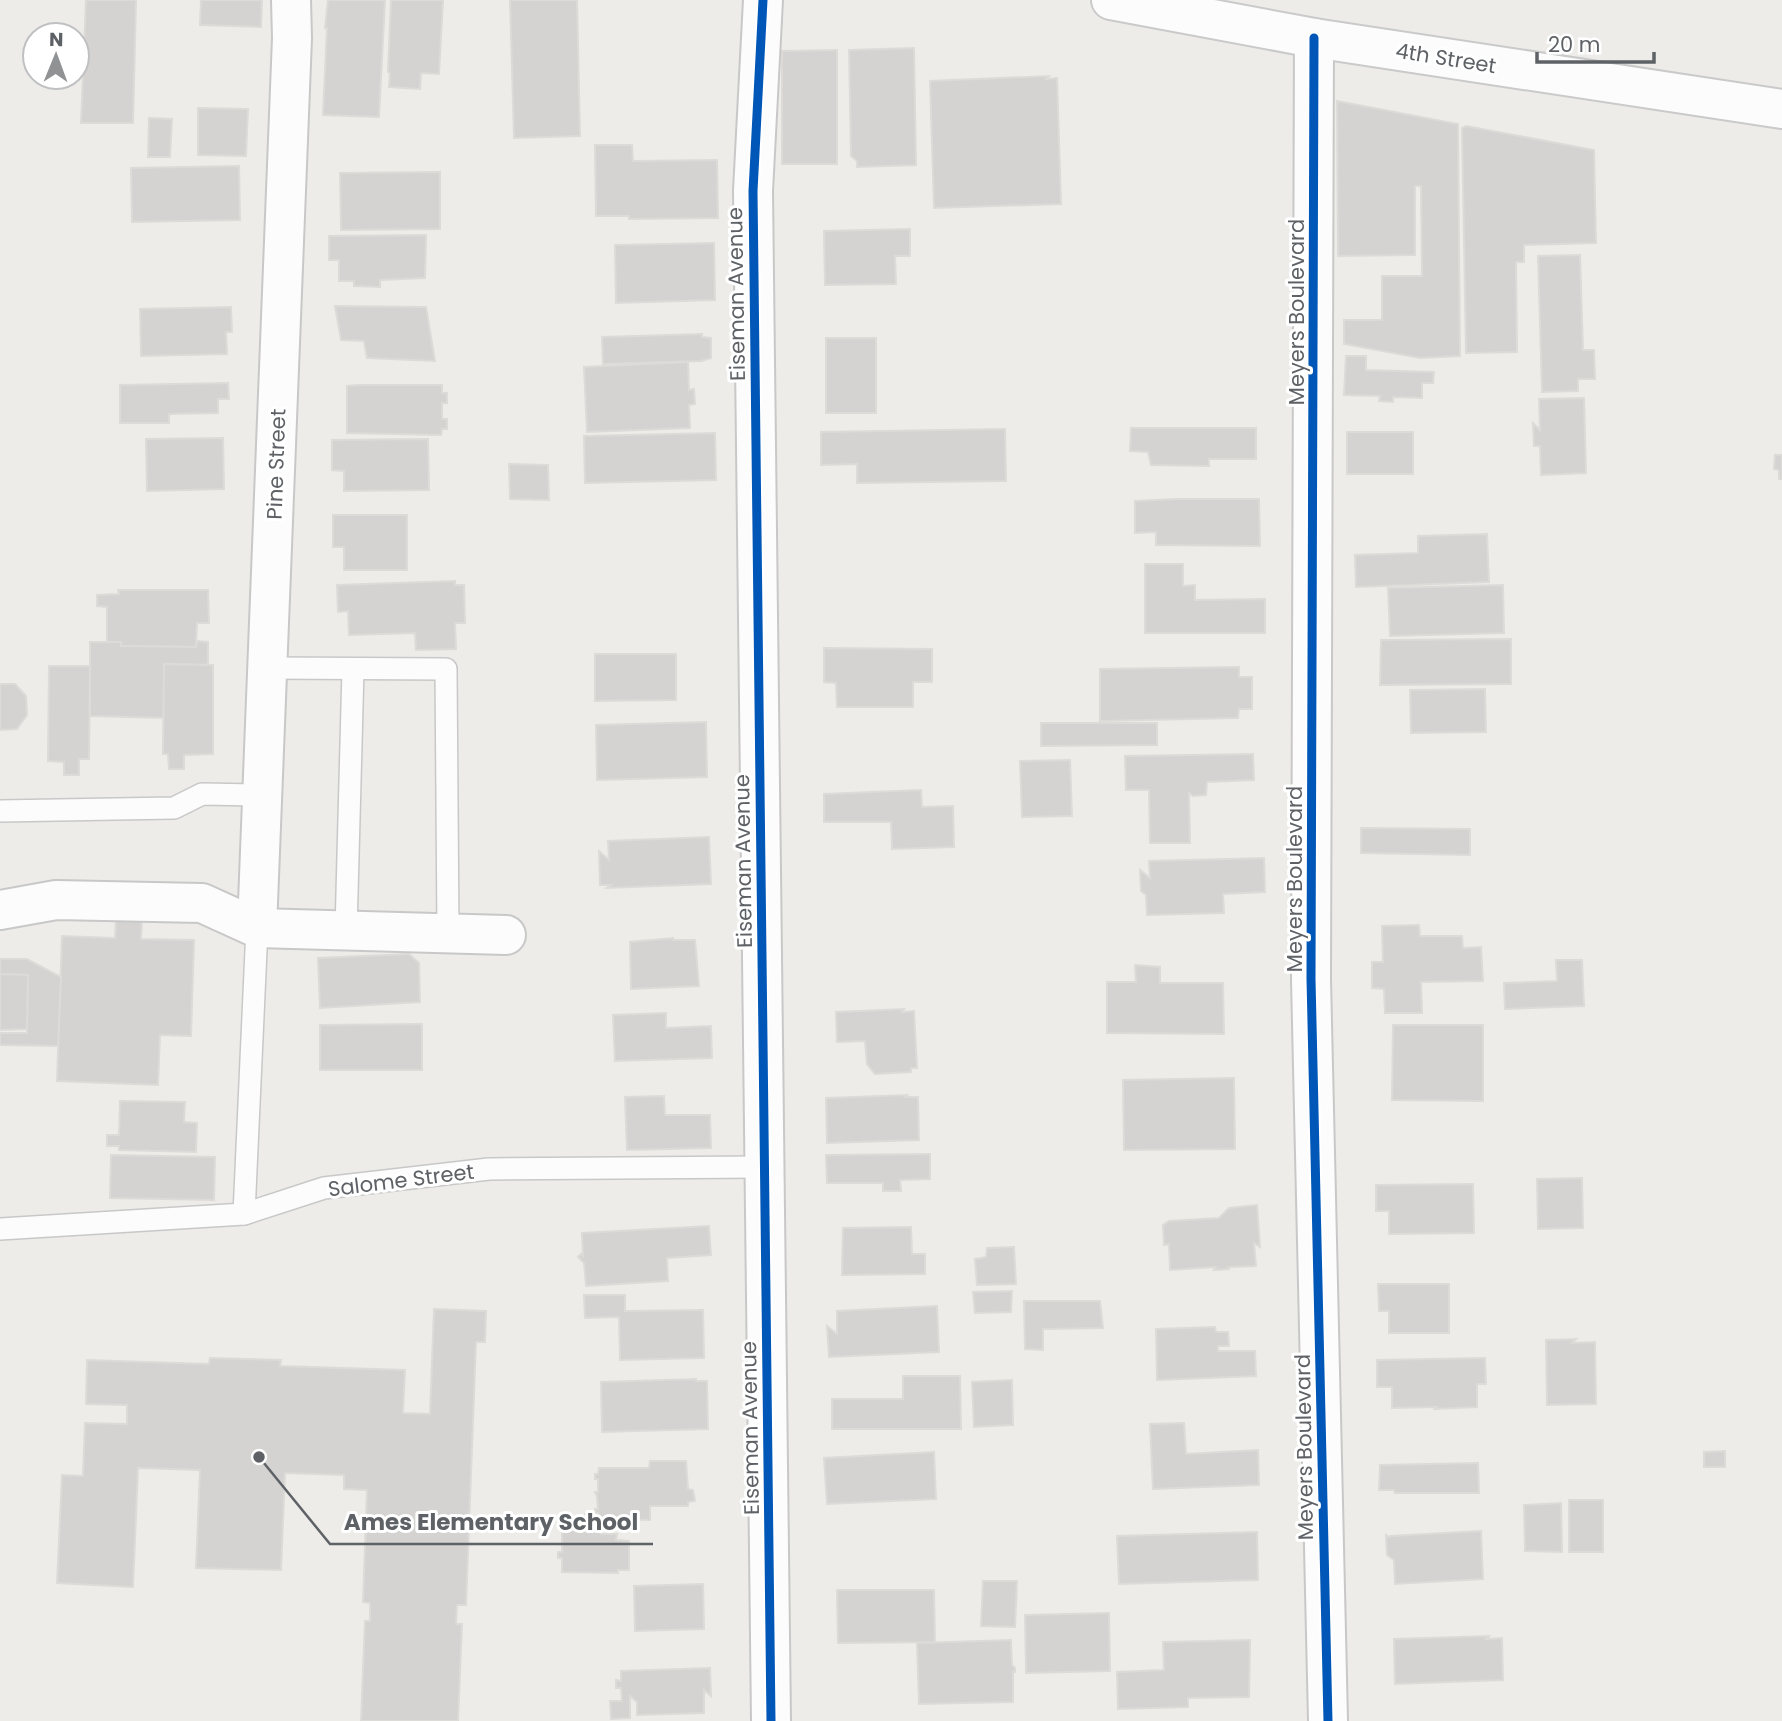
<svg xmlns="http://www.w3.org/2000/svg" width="1782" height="1721" viewBox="0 0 1782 1721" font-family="Poppins,sans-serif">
  <rect width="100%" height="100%" fill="#edece9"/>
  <!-- building -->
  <g fill="#d4d3d2" stroke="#dcdbd8" stroke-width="2">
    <path d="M86,0H136L133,123H81Z"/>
    <path d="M201,0H262L261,27L200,25Z"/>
    <path d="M328,0H385L379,117L323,115L327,28H325Z"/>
    <path d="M391,0H443L439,74L421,73L420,89L389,87L390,73L388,72Z"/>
    <path d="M510,0H577L580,136L514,138Z"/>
    <path d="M914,48L916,165L857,167V161L851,156L849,50Z"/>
    <path d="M837,50V164H782V51Z"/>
    <path d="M1049,76L1046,79L1057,78L1061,204L934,208L930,81Z"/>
    <path d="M1337,101L1458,124L1460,356L1420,358L1344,344V320H1382V276H1422L1421,186H1415V255L1338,256Z"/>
    <path d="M198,108L248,109L246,156L198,155Z"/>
    <path d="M149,118L172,119L170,157H148Z"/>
    <path d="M1466,126L1594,150L1596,243L1524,245V262H1516L1517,352L1466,353L1462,128Z"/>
    <path d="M595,145H632L633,161L717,160L718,218L629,219V216H596Z"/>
    <path d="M239,166L240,220L132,222L131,168Z"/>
    <path d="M440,172V229L341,230L340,173Z"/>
    <path d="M910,229V256H895L896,284L825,285L824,231Z"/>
    <path d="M426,235L425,278L380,280V287L354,286V281H339V260H329V236Z"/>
    <path d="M714,243L715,300L616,303L615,245Z"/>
    <path d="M1580,255L1583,350H1594L1595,379H1578V391L1542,392L1538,256Z"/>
    <path d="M335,306L426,307L435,361L367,358L364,341L341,340Z"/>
    <path d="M231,307L232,332H226L227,354L141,356L140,309Z"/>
    <path d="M702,334V337L711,338V358L701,361L603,364L602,337Z"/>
    <rect x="826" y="338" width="50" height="75"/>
    <path d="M1346,356H1366V370L1434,372L1433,383H1422V398L1393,397V402L1379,401L1380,396L1344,395Z"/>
    <path d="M688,362L689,390L694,389L695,404L689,405L690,428L587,432L584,367Z"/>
    <path d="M228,383L229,399H218V413L169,414V423H120V385Z"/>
    <path d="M359,385H442V393H447V403H442V419H447V429H442L441,435L347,433V386Z"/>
    <path d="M1584,398L1586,473L1541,475L1540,446H1534L1533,423L1540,430L1539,399Z"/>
    <path d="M1131,428H1256V459H1209V466L1151,465L1148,452L1130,451Z"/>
    <path d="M1005,429L1006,481L857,483V464L821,465V432Z"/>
    <rect x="1347" y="432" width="66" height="42"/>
    <path d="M715,433L716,480L585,483L584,436Z"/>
    <path d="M223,438L224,489L147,491L146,439Z"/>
    <path d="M428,439L429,490L344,491V471L332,470V440Z"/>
    <path d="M1775,455H1782V479H1779V470L1774,469Z"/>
    <path d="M509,464L548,465L549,500L510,499Z"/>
    <path d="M1178,499H1259L1260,546L1156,545V532L1135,533V501Z"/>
    <path d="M333,515H407V570H344V547H333Z"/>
    <path d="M1487,534L1489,582L1356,587L1355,555L1418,553V536Z"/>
    <path d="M1145,564H1183V586L1195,585V600L1265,599V633H1145Z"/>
    <path d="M455,581V585H464L465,623H455L456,649L416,650L415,633L349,635L348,611L338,612L337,585Z"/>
    <path d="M1503,585L1504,633L1390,636L1388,588Z"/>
    <path d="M118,590H208L209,623H197L196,647L121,646V642H107V607L97,606V595L119,594Z"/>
    <path d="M1511,639V684L1380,685L1381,640Z"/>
    <path d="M197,641L208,642V665L164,664V718L90,716V642H121V646L196,647Z"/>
    <path d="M824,648L932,649V682H913V707H837L836,683L824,682Z"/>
    <path d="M595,654H676V700L595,701Z"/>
    <path d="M164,664L213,665V754L184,755V769H169L168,754H163Z"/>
    <path d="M49,666H90L89,759H79V775H64V762L48,761Z"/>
    <path d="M1239,667V677H1252V709H1239L1238,718L1100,721V669Z"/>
    <path d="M0,684H15L26,696L27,715L17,729L0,730Z"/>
    <path d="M1485,689L1486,732L1411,733L1410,690Z"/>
    <path d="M706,722L707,777L597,780L596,725Z"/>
    <path d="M1041,723H1157V745L1041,746Z"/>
    <path d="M1253,754L1254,780L1207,782L1206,795L1193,796L1189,793L1190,843H1150L1149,790H1126L1125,756Z"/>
    <path d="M1070,760L1072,816L1022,817L1020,761Z"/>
    <path d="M921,790L922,807L953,806L954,847L892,849L891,822H824V794Z"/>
    <path d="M1361,828L1470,829V855L1361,853Z"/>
    <path d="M709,837L711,884L607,888L611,885H600L599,851L609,860L608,841Z"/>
    <path d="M1264,858L1265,892L1223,894L1224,913L1147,915L1146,895L1141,891L1140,870L1150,878L1149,861Z"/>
    <path d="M139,915V921H142L141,939L194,940L191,1036L160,1035L158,1085L57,1081L62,936L115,938L116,920Z"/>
    <path d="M1419,925L1420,936H1462L1463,948L1481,947L1483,981L1421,982L1422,1013H1385L1384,989L1372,988V962H1383L1382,926Z"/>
    <path d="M673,938V940H695L699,986L631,989L630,942Z"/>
    <path d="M409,954L419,963L420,1002L320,1008L318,958Z"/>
    <path d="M0,959H27L61,977L58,1046L0,1045V1033H27L28,975L0,974Z"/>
    <path d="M1556,960H1582L1584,1006L1505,1009L1504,983L1557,981Z"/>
    <path d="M1135,965L1160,967V983H1223L1224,1034L1107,1033V982H1136Z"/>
    <path d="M0,974L28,975L27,1029L0,1030Z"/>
    <path d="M904,1009L902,1012L914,1011L917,1068H911V1072L875,1074L867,1064L865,1041L837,1042L836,1012Z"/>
    <path d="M666,1013V1028L711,1026L712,1058L615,1061L613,1015Z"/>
    <path d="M422,1024V1070H320V1025Z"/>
    <path d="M1393,1025H1483V1101L1392,1100Z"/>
    <path d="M1234,1078L1235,1149L1124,1150L1123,1080Z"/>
    <path d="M907,1095L905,1097H918L919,1140L827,1143L826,1098Z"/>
    <path d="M664,1096L665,1115H710L711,1148L627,1150L625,1097Z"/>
    <path d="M120,1101L185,1102L184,1122L197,1123L196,1152L119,1150V1146H107V1135H119Z"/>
    <path d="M930,1154V1179L900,1180L901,1191H883V1183H827L826,1155Z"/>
    <path d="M111,1155L215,1157L214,1200L110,1198Z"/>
    <path d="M1582,1178L1583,1228L1538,1229L1537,1179Z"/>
    <path d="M1473,1184L1474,1233L1389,1234V1211H1376V1185Z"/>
    <path d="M1257,1205L1260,1247L1254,1243L1256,1266L1228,1267L1229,1269L1214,1270L1216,1267L1170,1270L1169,1244L1164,1245L1163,1225L1169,1221L1219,1218L1229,1208Z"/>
    <path d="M709,1226L711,1255L667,1258L668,1281L586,1286L584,1263L578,1257L581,1254L583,1256L582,1233Z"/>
    <path d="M911,1227L912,1254H925V1274L842,1275L843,1228Z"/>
    <path d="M1014,1247L1016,1284L977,1285L975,1259L986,1257L987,1248Z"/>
    <path d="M1378,1284H1449V1333H1389V1311H1379Z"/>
    <path d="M1012,1291L1011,1312L975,1313L973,1292Z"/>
    <path d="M584,1295H625V1311L703,1310L704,1358L620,1360L619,1317L585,1318Z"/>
    <path d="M1024,1301H1100L1103,1328L1043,1329V1350L1025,1349Z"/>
    <path d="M937,1306L939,1352L829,1357L827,1326L837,1334V1311Z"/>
    <path d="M434,1309L486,1311L485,1342H476L466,1605H457L456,1624H462L458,1721H361L365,1621H370V1603L363,1602L367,1490L344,1489V1475L285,1473L281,1570L196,1568L200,1470L138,1468L133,1587L57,1583L62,1475L83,1476L85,1423L127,1424V1405L86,1404L87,1360L209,1364L210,1358L281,1360L280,1366L405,1370L403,1413L430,1414Z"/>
    <path d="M1215,1327L1216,1332H1228L1229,1346H1218V1351H1255L1256,1376L1157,1380L1156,1329Z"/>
    <path d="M1576,1339L1572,1343L1595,1342L1596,1404L1547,1405L1546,1340Z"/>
    <path d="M1485,1358L1486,1384H1477V1407L1435,1409L1437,1407L1392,1408V1387H1377V1360Z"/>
    <path d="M903,1376H960L961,1429H832V1399H903Z"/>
    <path d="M696,1379V1381H707L708,1429L602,1432L601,1382Z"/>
    <path d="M1012,1380L1013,1425L974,1427L972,1382Z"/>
    <path d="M1184,1423L1186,1454L1258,1450L1259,1485L1153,1489L1150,1424Z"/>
    <path d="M1725,1451V1467H1704V1452Z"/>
    <path d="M934,1452L936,1499L827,1504L824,1458Z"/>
    <path d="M650,1461H686L688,1489L693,1490L695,1501L688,1502V1506H650V1520L601,1519V1534H617L616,1540L629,1541V1570H618V1573L562,1572V1558H558V1552H562V1517H585V1514L590,1512L591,1517H598V1513H595V1509H598L597,1496L595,1492H598V1479H595V1474H598L599,1468H649Z"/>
    <path d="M1478,1463L1479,1493H1395L1394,1490H1379L1380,1465Z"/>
    <rect x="1569" y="1500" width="34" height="52"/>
    <path d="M1561,1503L1562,1552L1525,1551L1524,1505Z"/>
    <path d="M1481,1531L1483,1579L1395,1584L1394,1560L1387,1555L1386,1535L1389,1537L1390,1536Z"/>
    <path d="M1257,1532L1258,1580L1119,1584L1117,1536Z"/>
    <path d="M983,1581H1017L1015,1627L981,1626Z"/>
    <path d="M703,1584L704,1629L635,1631L634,1586Z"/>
    <path d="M837,1590H934L935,1642L838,1643Z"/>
    <path d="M1109,1613L1110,1671L1026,1673L1025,1615Z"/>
    <path d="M1489,1636L1486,1639L1502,1638L1503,1680L1395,1684L1394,1639Z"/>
    <path d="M1011,1640L1012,1665L1015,1668V1672H1013V1702L919,1704L917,1643Z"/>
    <path d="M1250,1640L1249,1697L1188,1698V1707L1118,1709L1117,1672L1164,1670L1163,1642Z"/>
    <path d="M710,1668L711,1696L704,1690V1713L637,1715V1702L630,1696V1718L611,1719L610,1701H622L621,1688H616V1680L621,1681V1671Z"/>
  </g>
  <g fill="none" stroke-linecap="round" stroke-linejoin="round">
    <defs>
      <g id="lane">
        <path d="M268,668L446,669L448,933"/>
        <path d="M0,811L174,808L202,794L263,795"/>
        <path d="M346,931L353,669"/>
        <path d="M244,1214L257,928"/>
        <path d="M0,1229L244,1214L324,1188L489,1169L764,1167"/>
      </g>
      <g id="street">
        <path d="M763,0L753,191L771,1721"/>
        <path d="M1314,38L1311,979L1328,1721"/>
        <path d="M0,910L56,900L202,903L257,928L506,935"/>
        <path d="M257,928L292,38L291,0"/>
      </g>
      <path id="secondary" d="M1111,0L1314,38L1782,109"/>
    </defs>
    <!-- lane casing -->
    <use href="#lane" stroke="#c8c8c8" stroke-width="24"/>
    <!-- street casing -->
    <use href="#street" stroke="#c8c8c8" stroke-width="42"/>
    <!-- secondary casing -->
    <use href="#secondary" stroke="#cacaca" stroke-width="42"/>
    <!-- lane -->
    <use href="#lane" stroke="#fcfcfc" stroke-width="21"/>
    <!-- street -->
    <use href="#street" stroke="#fcfcfc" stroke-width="38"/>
    <!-- secondary -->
    <use href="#secondary" stroke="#fcfcfc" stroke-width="38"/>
    <defs>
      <g id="cycleway">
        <path d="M763,0L753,191L771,1721"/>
        <path d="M1314,38L1311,979L1328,1721"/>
      </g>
    </defs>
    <!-- cycleway casing -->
    <use href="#cycleway" stroke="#fff" stroke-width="13"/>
    <!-- cycleway -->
    <use href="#cycleway" stroke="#0057b8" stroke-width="9"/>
  </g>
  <g text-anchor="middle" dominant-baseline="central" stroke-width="6" stroke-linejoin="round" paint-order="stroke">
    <!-- street labels -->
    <g font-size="21" fill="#5e6266" stroke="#fff">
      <text transform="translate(1446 58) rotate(9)">4th Street</text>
      <text transform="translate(736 294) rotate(-91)">Eiseman Avenue</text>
      <text transform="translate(1296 312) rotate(-90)">Meyers Boulevard</text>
      <text transform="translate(276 464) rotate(-88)">Pine Street</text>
      <text transform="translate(743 861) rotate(-91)">Eiseman Avenue</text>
      <text transform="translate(1294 879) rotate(-90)">Meyers Boulevard</text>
      <text transform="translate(401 1180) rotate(-7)">Salome Street</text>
      <text transform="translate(750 1428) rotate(-91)">Eiseman Avenue</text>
      <text transform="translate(1304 1447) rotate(-91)">Meyers Boulevard</text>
    </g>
  </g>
  <!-- callouts -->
  <path fill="none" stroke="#5e6266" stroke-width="2.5" d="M259 1457L330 1544H653"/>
  <circle fill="#5e6266" stroke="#fff" stroke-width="2.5" cx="259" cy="1457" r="7"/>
  <g font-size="23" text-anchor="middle" font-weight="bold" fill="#5e6266" stroke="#fff" stroke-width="6" stroke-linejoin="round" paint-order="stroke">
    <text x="491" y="1530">Ames Elementary School</text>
  </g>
  <!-- north arrow -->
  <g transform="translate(56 56) rotate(1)"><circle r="33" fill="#ffffff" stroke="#bfc0c2" stroke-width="2"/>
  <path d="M0-5L12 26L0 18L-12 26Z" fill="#909294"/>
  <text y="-10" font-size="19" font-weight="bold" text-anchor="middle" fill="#5e6266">N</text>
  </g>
  <!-- scale -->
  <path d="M1537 52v10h117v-10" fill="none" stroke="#5e6266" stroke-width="3.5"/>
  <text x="1548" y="52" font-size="21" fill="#5e6266" stroke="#ffffff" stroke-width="5" paint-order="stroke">20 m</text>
</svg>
